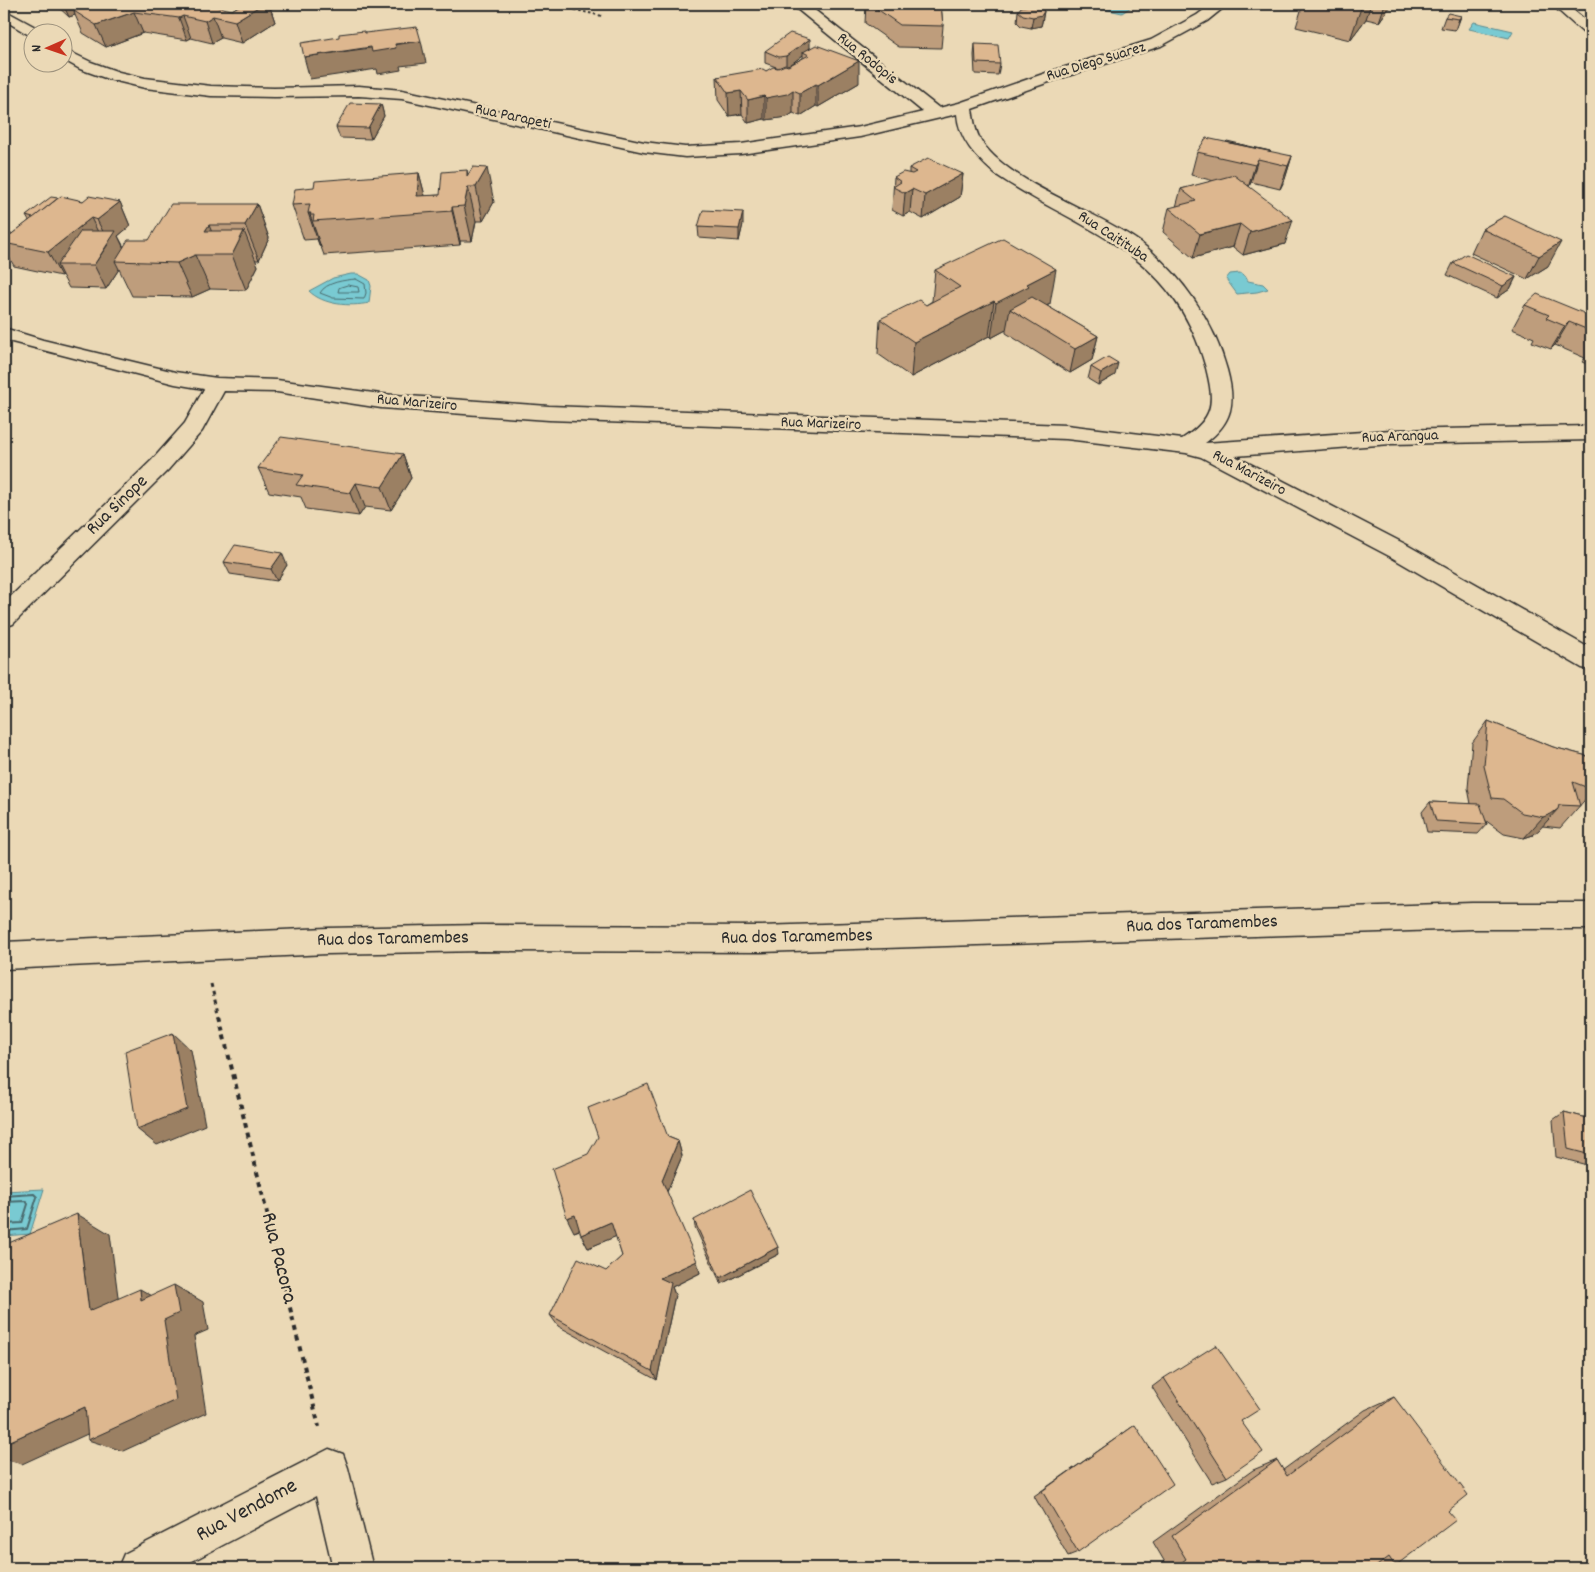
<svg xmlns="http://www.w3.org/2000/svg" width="1595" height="1572" viewBox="0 0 1595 1572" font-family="Dekko,sans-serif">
  <rect width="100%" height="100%" fill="#ebd9b6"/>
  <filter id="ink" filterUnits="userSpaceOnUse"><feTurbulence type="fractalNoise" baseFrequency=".02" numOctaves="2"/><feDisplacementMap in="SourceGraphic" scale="10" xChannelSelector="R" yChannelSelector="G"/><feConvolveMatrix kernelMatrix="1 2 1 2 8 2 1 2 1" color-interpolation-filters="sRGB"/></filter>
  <g filter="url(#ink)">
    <!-- water -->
    <g fill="#79cad2" stroke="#5a8a8f">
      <path d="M1087,4H1123L1131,7L1122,13L1091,6Z"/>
      <path d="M1474,22L1513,31L1509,38L1469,29Z"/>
      <path d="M1240,273L1245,276L1248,281L1263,284L1268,289L1257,292L1237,294L1226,279L1230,274Z"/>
      <path d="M351,274H358L369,280L371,286L369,303C350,307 323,305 309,291L333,278Z"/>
      <path d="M44,1189L30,1234L4,1236V1191Z"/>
    </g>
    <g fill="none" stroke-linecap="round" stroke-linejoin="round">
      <!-- shore-far1 -->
      <g stroke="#4a6b6e" stroke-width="1">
        <path d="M356,279L365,284L366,293L364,299L333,298L320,293C326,282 345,280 356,279Z"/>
        <path d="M348,285L358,287L359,292H338L339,288Z"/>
      </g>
      <!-- shore -->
      <g stroke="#4a6b6e" stroke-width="2">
        <path d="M4,1196L34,1194L37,1197L27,1229L4,1231"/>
        <path d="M4,1202L26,1201L28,1204L22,1223L4,1224"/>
      </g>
      <defs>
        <g id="street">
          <path d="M791,4H807L939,108L959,103L1043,74L1151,40L1197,15L1212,4H1228L1207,21L1161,46L1055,80L972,109C974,121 975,132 982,142C1011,185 1097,210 1141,243C1181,274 1214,321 1227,370C1236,403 1233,422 1205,443L1391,430L1591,426V440L1391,444L1235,456L1407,545L1591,649V670L1582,668L1391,557L1201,457L1186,453L1066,439L549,420L381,408L277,392L224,391L202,431L168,470L13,624L4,627V603L152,460L185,423L204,389L175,384L4,340V328L43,340L175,372L217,378L277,380L381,394L549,406L1066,425L1182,439C1214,418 1215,404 1206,368C1173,248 1084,234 995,174C976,157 959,140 957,114L860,137L741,154L685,157L644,152L402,99L359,96L274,97L211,96L145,88L108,79L80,69L62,59V48L91,62L119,72L145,78L211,86L274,88L359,86L402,90L644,142L685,147L741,144L860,127L923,112Z"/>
          <path d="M1551,4H1566L1591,25V36L1586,35Z"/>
          <path d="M4,10L39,29L41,32H32V36L29,35L4,20Z"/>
          <path d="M1472,903H1591V929H1472L761,952L481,951L327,954L4,969V942L327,928L481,925L761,926Z"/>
          <path d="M329,1449L343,1454L348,1468L373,1568H333L316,1496L179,1568H118L124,1554Z"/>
        </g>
      </defs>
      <!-- street casing -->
      <use href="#street" stroke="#2b2b2b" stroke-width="3"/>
      <!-- path-far2 -->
      <path stroke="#2b2b2b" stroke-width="2" stroke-dasharray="2.5 2.5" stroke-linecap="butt" d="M550,4L602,16"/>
      <!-- path-far1 -->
      <path stroke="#2b2b2b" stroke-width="3" stroke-dasharray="4 4" stroke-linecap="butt" d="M211,984L219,1017"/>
      <!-- path -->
      <path stroke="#2b2b2b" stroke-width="4" stroke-dasharray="5 5" stroke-linecap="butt" d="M219,1016L319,1427"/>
      <!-- street -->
      <use href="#street" fill="#ebd9b6" fill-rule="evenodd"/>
    </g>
    <!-- wall -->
    <g fill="#be9d7b" stroke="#2b2b2b" fill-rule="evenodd">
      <path d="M55,4H137L143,7H171L232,10L242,4H269L275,22L242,43L221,38L212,43L191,38L187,40L143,33L106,47L83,33L75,15L69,17Z"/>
      <path d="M866,4H941L943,26L941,48L899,47L865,23Z"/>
      <path d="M1303,4H1392L1379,22L1366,19L1350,40L1296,27Z"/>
      <path d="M1018,11H1044L1042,22L1041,26L1031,28L1021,26L1017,22Z"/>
      <path d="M1461,16L1457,27L1455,30L1441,28L1445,17Z"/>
      <path d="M975,44L1000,64L998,75L975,74L974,55Z"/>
      <path d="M810,49L859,83L818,107L816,106L800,116L793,113L787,117L766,120L764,119L748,123L742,114L729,116L718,100L717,77L766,71L779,68L765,63V51ZM803,55V58L788,66Z"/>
      <path d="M381,104L384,116L371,139L340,138L336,127Z"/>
      <path d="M1197,152L1292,156L1285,179L1280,189L1251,182L1249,187L1285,244L1243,255L1233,247L1193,258L1163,232L1169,208L1176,207L1181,189L1214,181L1191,175Z"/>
      <path d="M909,168L963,174L960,197L923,219L910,212L903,216L892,210L894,177L909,174Z"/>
      <path d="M467,170L468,175L494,202L483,221H476L472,241H460V245L324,255L321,247H320L317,239L304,240L292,205L314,187L419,173L425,196L440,195Z"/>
      <path d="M58,198L83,201L120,202L130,226L118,236L124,247L149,240L257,204L269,238L259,260H255L258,266L246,290L210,289L192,297L132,296L119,269L106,289L69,288L62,275L61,276L14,266L4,248V240L29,221L26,216Z"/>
      <path d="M1505,216L1548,266L1527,279L1471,253L1482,229Z"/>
      <path d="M743,224L739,241L699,238L698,227Z"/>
      <path d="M1453,263L1516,277L1510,289L1497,298L1447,275Z"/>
      <path d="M935,270L1050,304L1047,306L1098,336L1092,360L1070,373L1006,333V330L991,338L989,336L911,377L878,354L880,319L926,305L932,301Z"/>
      <path d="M1525,305L1591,316V366L1582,362L1585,358L1555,345L1551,349L1532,342L1534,338L1512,329Z"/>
      <path d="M1091,367L1115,375L1098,385L1088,379Z"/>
      <path d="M403,454L411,478L391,510L365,507L359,516L306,509L301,497L269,492L258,468Z"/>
      <path d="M224,562L287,565L277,581L230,574Z"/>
      <path d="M1488,721L1553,747L1591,757V793L1560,828L1542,826L1533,835L1524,838L1504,834L1485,820L1487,824L1478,834L1427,832L1422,812L1430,802L1471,804L1468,788L1472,743Z"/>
      <path d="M1564,1112L1591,1119V1166L1556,1157L1553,1120Z"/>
      <path d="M668,1137L678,1141L682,1156L667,1192L700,1273L672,1287L675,1295L657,1380L558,1326L550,1315L606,1271L622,1256L616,1236L588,1248L580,1230L574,1232Z"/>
      <path d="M694,1220L779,1254L721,1284L695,1227Z"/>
      <path d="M1164,1378L1241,1421L1227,1477L1212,1483L1152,1387Z"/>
      <path d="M1394,1397L1448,1511L1395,1566L1383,1568H1161L1166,1564L1153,1542L1253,1470L1277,1460L1283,1470L1365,1410Z"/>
      <path d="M1135,1425L1078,1552L1068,1556L1034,1496Z"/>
    </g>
    <!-- shaded-wall -->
    <g fill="#9b8064" stroke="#2b2b2b">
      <path d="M63,4H95L74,11L75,15L69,17Z"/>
      <path d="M263,4H269L275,22L242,43L235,21Z"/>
      <path d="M1364,4H1371L1366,19L1350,40L1361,8Z"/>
      <path d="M1385,4H1392L1379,22Z"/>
      <path d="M1044,11L1042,22L1041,26L1031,28L1033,17Z"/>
      <path d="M134,12L143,33L106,47L96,25Z"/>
      <path d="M183,16L191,38L187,40L179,18Z"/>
      <path d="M213,16L221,38L212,43L205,21Z"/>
      <path d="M1461,16L1457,27L1455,30L1459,19Z"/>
      <path d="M810,39V50L803,52V55L786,68V56Z"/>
      <path d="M421,41L426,63L400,66L401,70L378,74L377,69L310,79L304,57Z"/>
      <path d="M859,61V83L818,107V85Z"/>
      <path d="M816,84V106L800,116V93Z"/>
      <path d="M793,90V113L787,117L766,120V98Z"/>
      <path d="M741,91L742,114L729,116L728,93Z"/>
      <path d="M764,96V119L748,123V100Z"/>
      <path d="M381,104L384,116L371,139L368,128Z"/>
      <path d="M1292,156L1285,179L1280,189L1288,166Z"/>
      <path d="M1258,159L1251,182L1248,188L1255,165Z"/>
      <path d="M487,168L494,202L483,221L476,187Z"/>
      <path d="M419,173L428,207L417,196Z"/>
      <path d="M963,174L960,197L923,219L925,195Z"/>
      <path d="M468,187L476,221L472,241L464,206Z"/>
      <path d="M912,189L910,212L903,216L905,193Z"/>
      <path d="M120,202L130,226L118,236L127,255L115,261L119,269L106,289L94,265L109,243L97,220Z"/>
      <path d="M257,204L269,238L259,260L245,225Z"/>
      <path d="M452,207L460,241V245L452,211Z"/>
      <path d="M743,212V224L739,241V229Z"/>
      <path d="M308,213H311L310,215L321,247H320Z"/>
      <path d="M91,218L103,242L57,265L62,275L61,276L48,252Z"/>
      <path d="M1293,220L1285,244L1243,255L1250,232Z"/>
      <path d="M1240,224L1233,247L1193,258L1200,234Z"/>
      <path d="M209,225L221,255L205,231Z"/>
      <path d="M244,231L258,266L246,290L232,255Z"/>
      <path d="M1561,242L1548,266L1527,279L1539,256Z"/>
      <path d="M195,255L210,289L192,297L177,263Z"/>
      <path d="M1056,269L1050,304L1024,317L1010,309L1006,330L991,338L996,303L1027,284Z"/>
      <path d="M1516,277L1510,289L1497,298L1503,286Z"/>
      <path d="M994,301L989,336L911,377L914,342Z"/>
      <path d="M1569,322L1555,345L1551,349L1565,326Z"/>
      <path d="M1098,336L1092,360L1070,373L1075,349Z"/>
      <path d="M1118,363L1115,375L1098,385L1101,373Z"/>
      <path d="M403,454L411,478L391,510L382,487Z"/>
      <path d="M356,483L365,507L359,516L350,493Z"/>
      <path d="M282,553L287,565L277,581L271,569Z"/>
      <path d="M1558,809L1539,830L1533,835L1524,838L1543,817Z"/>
      <path d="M173,1033L191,1050L205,1125L157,1145L137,1129Z"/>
      <path d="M678,1141L682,1156L666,1194L662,1180Z"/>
      <path d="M77,1214L110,1234L122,1328L89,1311Z"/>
      <path d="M575,1215L581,1229L574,1232L567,1218Z"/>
      <path d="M611,1222L617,1236L588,1248L581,1235Z"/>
      <path d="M778,1247L779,1254L721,1284L720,1278Z"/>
      <path d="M697,1261L700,1273L672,1287L675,1295L657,1380L652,1371L660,1278Z"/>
      <path d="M174,1285L203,1302L208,1330L194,1336L206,1413L123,1451L88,1440L164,1320Z"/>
      <path d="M140,1289L170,1306L141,1300Z"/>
      <path d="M85,1407L120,1419L22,1464L4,1459V1444Z"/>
    </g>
    <!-- building -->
    <g fill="#ddb78f" stroke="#2b2b2b">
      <path d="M96,4H137L143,7L148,4L171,7L176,4H205L232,10L242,4H263L235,21L213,16L205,21L183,16L179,18L134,12L96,25L74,11Z"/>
      <path d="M870,4H941L943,26L900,25Z"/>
      <path d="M1342,4H1364L1361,8Z"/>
      <path d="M1030,5L1039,7L1044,11L1042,15L1033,17L1023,15L1018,11L1021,7Z"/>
      <path d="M1448,13L1461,16L1459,19L1445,17Z"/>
      <path d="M417,27L421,41L395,44L396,48L372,52L371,47L304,57L301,43L339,37V34L364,31L365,33Z"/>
      <path d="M790,33L810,39L786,56L779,57L765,51Z"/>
      <path d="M975,44L998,45L1000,64L976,63Z"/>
      <path d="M816,45L859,61L818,85L816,84L800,93L793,90L787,94L766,98L764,96L748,100L741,91L728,93L717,77L763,69L766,71L773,67L778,68L785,65L788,66L809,55L803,52Z"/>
      <path d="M350,103L381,104L368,128L336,127Z"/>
      <path d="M1206,138L1292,156L1288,166L1258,159L1255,165L1197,152Z"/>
      <path d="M1227,141L1270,151L1226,142Z"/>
      <path d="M928,158L963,174L925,195L912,189L905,193L893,187L901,182L894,177L903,172L912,174L916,172L909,168Z"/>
      <path d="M473,167L487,168L476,187H468L464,206L452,207V211L313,221L314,215H310L311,213H308L310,204L292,205L295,189L314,187L315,181L419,173L417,196L440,195L442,172L467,170V176Z"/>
      <path d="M1234,175L1293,220L1250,232L1240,224L1200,234L1169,208L1196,201L1181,189Z"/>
      <path d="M61,196L83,201L89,196L120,202L97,220L91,218L48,252L4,243V240Z"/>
      <path d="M51,197L58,198L33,218L26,216Z"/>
      <path d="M171,204H257L245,225H209L205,231H244L232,255H195L177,263L115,261L128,240H149Z"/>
      <path d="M703,210L743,212L739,229L698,227Z"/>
      <path d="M1505,216L1561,242L1539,256L1482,229Z"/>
      <path d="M81,231H116L94,265H57Z"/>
      <path d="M1003,238L1056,269L1027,284L1029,286L996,303L994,301L914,342L880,319L919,300L926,305L960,287L935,270Z"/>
      <path d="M1466,254L1516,277L1503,286L1453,263Z"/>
      <path d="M1537,294L1591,316V331L1569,322L1565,326L1546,318L1549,315L1525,305Z"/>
      <path d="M1032,297L1098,336L1075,349L1010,309Z"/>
      <path d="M1108,357L1118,363L1101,373L1091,367Z"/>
      <path d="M281,437L403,454L382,487L356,483L350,493L296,485L303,475L258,468Z"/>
      <path d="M235,545L282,553L271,569L224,562Z"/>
      <path d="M1488,721L1553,747L1591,757V789L1573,782L1580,806L1559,805L1558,809L1551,814L1543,817L1522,813L1503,799L1492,798L1484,766Z"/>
      <path d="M1430,802L1480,804L1487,824L1436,821Z"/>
      <path d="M173,1033L187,1109L137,1129L125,1051Z"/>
      <path d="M648,1084L668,1137L678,1141L662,1180L697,1261L660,1278L671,1283L652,1371L550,1315L578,1258L606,1271L622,1256L611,1222L581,1235L575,1215L567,1218L552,1169L588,1154L598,1137L588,1108Z"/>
      <path d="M1564,1112L1591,1119V1155L1568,1149Z"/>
      <path d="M750,1190L778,1247L720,1278L694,1220Z"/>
      <path d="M77,1214L89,1311L140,1289L141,1300L174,1285L179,1313L164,1320L176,1400L88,1440L85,1407L4,1444V1245Z"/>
      <path d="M1216,1345L1260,1409L1241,1421L1263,1452L1227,1477L1164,1378Z"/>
      <path d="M1394,1397L1468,1495L1448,1511L1456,1520L1395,1566L1389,1557L1374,1568H1174L1186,1559L1172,1536L1277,1460L1287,1476Z"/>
      <path d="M1135,1425L1173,1484L1078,1552L1042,1491Z"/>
    </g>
  </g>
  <g text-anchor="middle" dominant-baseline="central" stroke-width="5" stroke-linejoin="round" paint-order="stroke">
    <!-- far-street labels -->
    <g font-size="16" fill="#2b2b2b" stroke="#ebd9b6">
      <text transform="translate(867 59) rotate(39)">Rua Rodopis</text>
      <text transform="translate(1096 62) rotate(-17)">Rua Diego Suarez</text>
      <text transform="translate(513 117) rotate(12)">Rua Parapeti</text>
      <text transform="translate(1113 237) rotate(33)">Rua Caitituba</text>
      <text transform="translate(417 403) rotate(5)">Rua Marizeiro</text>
      <text transform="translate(821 424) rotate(2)">Rua Marizeiro</text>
      <text transform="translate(1400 437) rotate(-2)">Rua Arangua</text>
      <text transform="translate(1249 473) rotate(28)">Rua Marizeiro</text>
    </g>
    <!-- street labels -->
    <g font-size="19" fill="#2b2b2b" stroke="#ebd9b6">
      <text transform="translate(118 506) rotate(-44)">Rua Sinope</text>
      <text transform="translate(1202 925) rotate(-2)">Rua dos Taramembes</text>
      <text transform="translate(797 938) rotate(-1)">Rua dos Taramembes</text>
      <text transform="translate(393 940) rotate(-1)">Rua dos Taramembes</text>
    </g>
    <!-- near-street labels -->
    <g font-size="22" fill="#2b2b2b" stroke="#ebd9b6">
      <text transform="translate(278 1258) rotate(76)">Rua Pacora</text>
      <text transform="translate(247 1511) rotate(-28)">Rua Vendome</text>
    </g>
  </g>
  <!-- margin -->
  <rect width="1595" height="1572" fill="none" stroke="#ebd9b6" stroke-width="20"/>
  <rect x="10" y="10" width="1575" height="1552" fill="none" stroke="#2b2b2b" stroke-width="2" filter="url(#ink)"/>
  <!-- north arrow -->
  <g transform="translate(48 48) rotate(268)"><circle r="24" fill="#ebd9b6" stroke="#9e937e"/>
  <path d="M0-4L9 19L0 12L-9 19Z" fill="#c8321e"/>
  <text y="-8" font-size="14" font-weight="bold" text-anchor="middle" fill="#2b2b2b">N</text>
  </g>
</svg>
